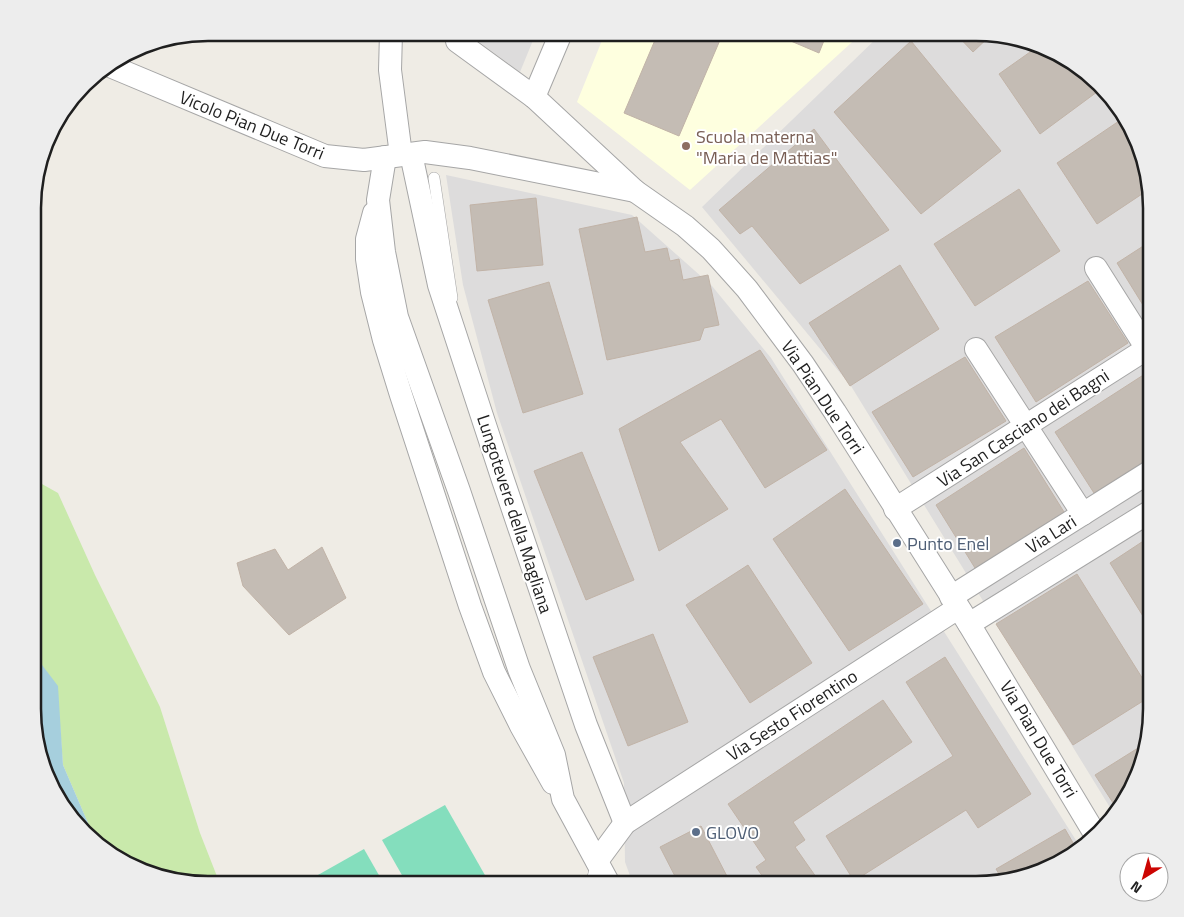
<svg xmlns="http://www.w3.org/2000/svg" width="1184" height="917" viewBox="0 0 1184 917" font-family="'Titillium Web',sans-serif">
  <rect width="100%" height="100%" fill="#efece5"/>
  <!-- residential -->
  <g fill="#dddcdc">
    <path d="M467,33H536L520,72Z"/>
    <path d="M882,33H987L1043,46L1092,76L1138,141L1151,208V721L1138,776L1114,814L851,386L702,207Z"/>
    <path d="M446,175L632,215L712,286L771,358L1079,845L1043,871L976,884H633L625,862L624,783L497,413L463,285Z"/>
  </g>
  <!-- education -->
  <path fill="#feffdf" d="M605,33H862L690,190L577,102Z"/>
  <!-- grass -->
  <path fill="#c9e9ab" d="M33,479L58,493L95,575L160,707L200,833L220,884H197L141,871L97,844L63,765L57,686L33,653Z"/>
  <!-- pitch -->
  <g fill="#84debd">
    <path d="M445,805L490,884H407L382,840Z"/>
    <path d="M364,849L384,884H302Z"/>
  </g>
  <!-- water -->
  <path fill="#a6cfdd" d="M33,653L58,686L63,765L97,844L92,841L50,786L33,721Z"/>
  <!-- building -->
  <g fill="#c4bcb4" stroke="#c1b3a7">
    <path d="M658,33H723L679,136L624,113Z"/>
    <path d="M772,33H827L819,53Z"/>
    <path d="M955,33H987L992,34L973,52Z"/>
    <path d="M911,41L1001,151L921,214L834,112Z"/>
    <path d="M1040,45L1092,76L1101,89L1040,134L999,74Z"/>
    <path d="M1122,119L1138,141L1148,190L1097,224L1057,163Z"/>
    <path d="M814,129L889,230L800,284L752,226L740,234L719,210Z"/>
    <path d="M1019,189L1060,251L975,306L934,244Z"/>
    <path d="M536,198L543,265L477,271L470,205Z"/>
    <path d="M637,217L645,252L667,248L670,261L679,259L683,280L708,275L719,325L704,328L700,340L607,360L579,229Z"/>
    <path d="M1151,241V318L1117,263Z"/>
    <path d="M900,265L939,329L850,386L809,323Z"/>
    <path d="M1088,281L1128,343L1036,402L995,337Z"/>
    <path d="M549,282L583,394L523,413L488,300Z"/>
    <path d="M760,350L827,450L765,488L721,419L680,442L728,509L659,551L619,429Z"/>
    <path d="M965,357L1006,421L913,477L872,412Z"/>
    <path d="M1148,372L1151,378V457L1094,493L1055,432Z"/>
    <path d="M1024,448L1064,512L975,568L936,505Z"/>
    <path d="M582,452L634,580L586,600L534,471Z"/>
    <path d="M845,489L923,604L849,651L773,539Z"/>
    <path d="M1151,536V629L1110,563Z"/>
    <path d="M322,547L346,598L289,635L243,586L237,563L275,549L288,570Z"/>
    <path d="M748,565L812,663L750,703L686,605Z"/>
    <path d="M1077,574L1151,692V696L1073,745L996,624Z"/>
    <path d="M653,634L688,722L628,746L593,657Z"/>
    <path d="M945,657L1031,794L978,828L966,810L854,881L826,836L953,756L906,682Z"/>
    <path d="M883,700L912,742L793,822L805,840L795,847L821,884H768L756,867L766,860L728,804Z"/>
    <path d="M1146,743L1138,776L1117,809L1095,775Z"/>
    <path d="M701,826L731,884H679L660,847Z"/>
    <path d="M1065,829L1076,848L1043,871L1002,879L996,869Z"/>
    <path d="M949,878L953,884H936Z"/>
  </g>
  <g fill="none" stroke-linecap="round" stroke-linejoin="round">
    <defs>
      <g id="service">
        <path d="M434,178L452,298"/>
        <path d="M591,884L597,863"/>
      </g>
      <g id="minor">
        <path d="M391,33L390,70L401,155"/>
        <path d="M457,41L534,97L635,191L685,226L711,249L747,289L803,364L835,412L969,624L1095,834"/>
        <path d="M110,66L325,156L364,160L425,152L470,158L635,191"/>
        <path d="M534,97L561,33"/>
        <path d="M411,154L439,285L502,477L586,725L625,823"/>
        <path d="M385,157L378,200L384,252L397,317L459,491L519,669L554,755L563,799L609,884"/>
        <path d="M374,213L367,239V259L372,292L384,340L401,395L470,606L494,672L521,726L553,783"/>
        <path d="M1096,268L1151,355"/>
        <path d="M976,349L1083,514"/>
        <path d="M895,509L1151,346"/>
        <path d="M951,597L1151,471"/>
        <path d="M969,624L1151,511"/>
        <path d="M597,861L625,823L958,608"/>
      </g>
    </defs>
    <!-- service casing -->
    <use href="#service" stroke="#a6a6a6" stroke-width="12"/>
    <!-- minor casing -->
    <use href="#minor" stroke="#a6a6a6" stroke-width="24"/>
    <!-- service -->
    <use href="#service" stroke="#fff" stroke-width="11"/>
    <!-- minor -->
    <use href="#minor" stroke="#fff" stroke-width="22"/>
  </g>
  <!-- markers -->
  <circle fill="#8d6e63" stroke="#fff" stroke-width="2" cx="686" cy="146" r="5"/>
  <g fill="#5c6f8a" stroke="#fff" stroke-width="2">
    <circle cx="897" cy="543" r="5"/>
    <circle cx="696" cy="832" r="5"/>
  </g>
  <g text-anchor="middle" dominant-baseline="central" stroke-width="4" stroke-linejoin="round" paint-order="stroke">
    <!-- street labels -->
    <g font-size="18" fill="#1f1f1f" stroke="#fff">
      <text transform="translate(252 125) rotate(22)">Vicolo Pian Due Torri</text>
      <text transform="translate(823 397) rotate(56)">Via Pian Due Torri</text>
      <text transform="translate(1023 428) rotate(-33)">Via San Casciano dei Bagni</text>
      <text transform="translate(515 514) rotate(72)">Lungotevere della Magliana</text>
      <text transform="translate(1051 534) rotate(-32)">Via Lari</text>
      <text transform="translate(792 715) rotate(-33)">Via Sesto Fiorentino</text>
      <text transform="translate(1039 739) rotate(59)">Via Pian Due Torri</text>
    </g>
    <!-- education labels -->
    <g font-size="18" fill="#785e54" stroke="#fff" text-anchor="start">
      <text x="696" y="136">Scuola materna<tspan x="696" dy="21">"Maria de Mattias"</tspan></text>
    </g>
    <!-- service labels -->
    <g font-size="18" fill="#4e5e75" stroke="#fff" text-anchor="start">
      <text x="907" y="543">Punto Enel</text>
      <text x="706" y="832">GLOVO</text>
    </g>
  </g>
  <!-- crop -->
  <path d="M0 0H1184V917H0ZM208 41H976A167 167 0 0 1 1143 208V709A167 167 0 0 1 976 876H208A167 167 0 0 1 41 709V208A167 167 0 0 1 208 41Z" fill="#ededed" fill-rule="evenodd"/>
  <path fill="none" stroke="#1f1f1f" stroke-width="2.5" d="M208 41H976A167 167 0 0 1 1143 208V709A167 167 0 0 1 976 876H208A167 167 0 0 1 41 709V208A167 167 0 0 1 208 41Z"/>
  <!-- north arrow -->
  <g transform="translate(1144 877) rotate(217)"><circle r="24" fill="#ffffff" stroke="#a5a5a5"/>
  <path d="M0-4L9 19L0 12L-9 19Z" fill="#cc0502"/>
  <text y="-8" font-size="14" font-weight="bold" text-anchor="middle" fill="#1f1f1f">N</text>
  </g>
</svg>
